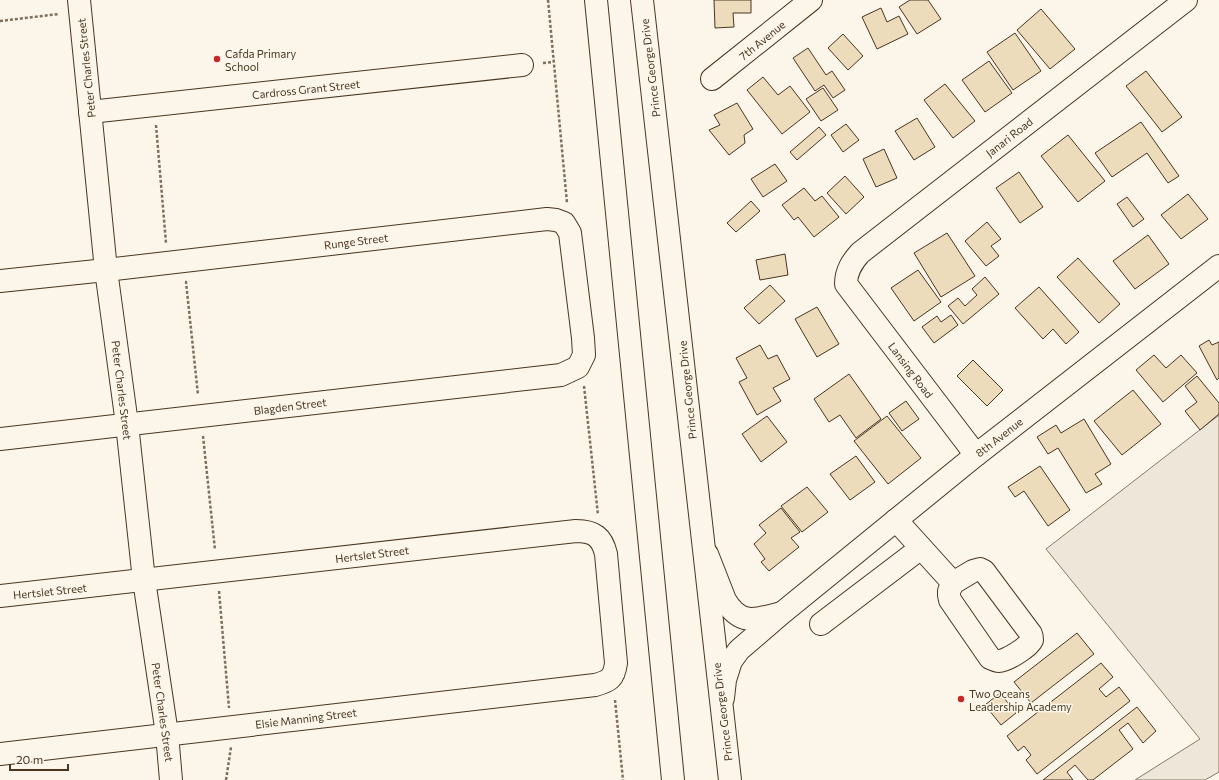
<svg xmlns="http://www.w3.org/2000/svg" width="1219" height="780" viewBox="0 0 1219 780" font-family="Commissioner,sans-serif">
  <rect width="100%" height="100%" fill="#fbf6e9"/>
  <!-- green -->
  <path fill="#ede6d9" stroke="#887966" d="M1219,415V772L1205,780H1135L1200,739L1046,549Z"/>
  <!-- building -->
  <g fill="#ecdcbc" stroke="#4a3520">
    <path d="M714,0H751V13H733L734,27L715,28Z"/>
    <path d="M910,0H928L941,19L917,34L899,7Z"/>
    <path d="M881,8L887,22L899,16L908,34L877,49L862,17Z"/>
    <path d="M1041,9L1075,49L1050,69L1017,30Z"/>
    <path d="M1015,33L1041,71L1013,90L987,52Z"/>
    <path d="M843,34L863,56L848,70L828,48Z"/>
    <path d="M808,48L826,75L832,71L845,90L833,98L824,85L815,91L793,58Z"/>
    <path d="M989,61L1012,93L985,112L962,80Z"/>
    <path d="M1146,71L1182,117L1162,132L1126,86Z"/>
    <path d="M763,77L778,95L790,86L810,112L782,134L747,90Z"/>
    <path d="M945,84L975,121L953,138L924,100Z"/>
    <path d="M823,88L838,110L821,121L806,99Z"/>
    <path d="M737,103L753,129L744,135L745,143L729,155L709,130L720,125L714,115Z"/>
    <path d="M917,118L935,147L914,160L895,131Z"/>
    <path d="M1141,122L1179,176L1168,183L1147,153L1112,177L1095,153Z"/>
    <path d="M846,124L859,140L843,152L831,135Z"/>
    <path d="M819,127L826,135L797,160L790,152Z"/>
    <path d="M1068,135L1105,181L1078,202L1041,156Z"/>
    <path d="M884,149L897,178L876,187L863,159Z"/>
    <path d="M775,164L787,181L763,197L751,179Z"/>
    <path d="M1019,172L1043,207L1020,223L996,188Z"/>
    <path d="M845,176L864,197L846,214L827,193Z"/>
    <path d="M804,188L815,201L822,196L839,217L814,237L798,217L794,220L782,205Z"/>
    <path d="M1188,194L1208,219L1181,239L1161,215Z"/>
    <path d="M1127,197L1144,219L1133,227L1117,204Z"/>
    <path d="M751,201L760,211L736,232L727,223Z"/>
    <path d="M987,222L1001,239L991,246L999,256L986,266L965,241Z"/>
    <path d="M947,233L975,276L941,297L914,253Z"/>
    <path d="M1148,235L1169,264L1135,289L1113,261Z"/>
    <path d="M785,254L788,275L760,280L756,260Z"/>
    <path d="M1078,258L1120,304L1099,323L1057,277Z"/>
    <path d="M918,270L941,302L914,321L891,288Z"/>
    <path d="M985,277L999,294L963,324L948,306L958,298L965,306L977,295L972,289Z"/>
    <path d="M770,285L785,301L759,324L744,308Z"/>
    <path d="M1039,287L1079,332L1066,344L1053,329L1043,339L1015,308Z"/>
    <path d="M817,307L839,344L817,357L795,319Z"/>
    <path d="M951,315L958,325L934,343L922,327L937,316L941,322Z"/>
    <path d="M1209,340L1212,345L1219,342V378L1217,380L1199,346Z"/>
    <path d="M760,345L768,359L777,355L790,379L773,388L781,401L757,415L739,382L747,378L736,358Z"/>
    <path d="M1154,355L1166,368L1181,355L1197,373L1163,402L1136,370Z"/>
    <path d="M973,360L1003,390L987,406L957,376Z"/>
    <path d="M849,374L881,419L856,438L840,415L829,422L814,399Z"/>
    <path d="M1197,376L1219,403V414L1200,430L1185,411L1197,402L1185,386Z"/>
    <path d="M1133,390L1161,424L1122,455L1094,421Z"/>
    <path d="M906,401L919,419L902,431L889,413Z"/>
    <path d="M767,416L787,442L761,462L742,434Z"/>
    <path d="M887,416L921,458L888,484L854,441Z"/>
    <path d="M1084,419L1111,464L1095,474L1102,484L1086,493L1058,448L1048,454L1037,437L1056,425L1061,433Z"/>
    <path d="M856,456L875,482L850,500L830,474Z"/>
    <path d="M1040,466L1070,510L1048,526L1024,491L1015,497L1008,487Z"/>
    <path d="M807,487L828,512L802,532L781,506Z"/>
    <path d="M781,508L800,532L791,538L799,547L769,571L761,562L765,559L754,544L766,533L759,525Z"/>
    <path d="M1077,633L1094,654L1031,703L1014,682Z"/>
    <path d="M1101,663L1113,677L1099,689L1106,697L1119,687L1130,701L1037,774L1026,760L1031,755L1024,746L1018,751L1007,736Z"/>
    <path d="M1000,693L1016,713L1001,725L985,705Z"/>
    <path d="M1137,707L1156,731L1143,743L1128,723L1119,730L1133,749L1093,780H1088L1075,765L1067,772L1073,780H1043Z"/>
  </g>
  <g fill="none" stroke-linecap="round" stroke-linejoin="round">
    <defs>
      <g id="minor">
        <path d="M79,0L106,270L127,424L144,580L167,734L171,780"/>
        <path d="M712,79L811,0"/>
        <path d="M90,112L522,65"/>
        <path d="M0,281L106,270L547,219L556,220L564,223L570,233L583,338L584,355L578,367L561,375L0,439"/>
        <path d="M976,455L846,284C846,271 852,262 860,253L1186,0"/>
        <path d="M896,520L953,583"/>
        <path d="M707,554L725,600C740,626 756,620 781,613"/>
        <path d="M980,569L984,571L1031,634C1032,636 1032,638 1032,640C1029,647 1006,661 999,661C996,661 994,660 990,658L950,600L949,595V591L953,583L973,571Z"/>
        <path d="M0,596L576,531C594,531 602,537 606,554L616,663C614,678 610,681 595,685L0,754"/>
        <path d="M821,624L921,548"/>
        <path d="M723,698L725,680L731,661L739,650L782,613L976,455L1219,266"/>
      </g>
      <g id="major">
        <path d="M596,0L673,780"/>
        <path d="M642,0L730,780"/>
      </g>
    </defs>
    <!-- minor casing -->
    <use href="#minor" stroke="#4a3520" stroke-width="24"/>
    <!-- major casing -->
    <use href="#major" stroke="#4a3520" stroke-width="24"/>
    <!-- path -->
    <g stroke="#7f6f5c" stroke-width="2.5" stroke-dasharray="3 2" stroke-linecap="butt">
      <path d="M548,0L567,203"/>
      <path d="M0,21L59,14"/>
      <path d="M543,63L553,62"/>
      <path d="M156,125L166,243"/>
      <path d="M185,282H186L198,395"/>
      <path d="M584,386L598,515"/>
      <path d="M203,436L215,550"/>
      <path d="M219,591L229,708"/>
      <path d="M615,700L623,780"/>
      <path d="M226,780L231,747"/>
    </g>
    <!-- minor -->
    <use href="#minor" stroke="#fbf6e9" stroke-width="22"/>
    <!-- major -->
    <use href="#major" stroke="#fbf6e9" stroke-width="22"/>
  </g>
  <!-- markers -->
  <g fill="#c62828" stroke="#fbf6e9" stroke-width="1.5">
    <circle cx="217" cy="59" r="4"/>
    <circle cx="961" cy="699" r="4"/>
  </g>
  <g text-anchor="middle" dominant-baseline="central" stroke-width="3" stroke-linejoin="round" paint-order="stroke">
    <!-- street labels -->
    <g font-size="11" fill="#4a3520" stroke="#fbf6e9">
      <text transform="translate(762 40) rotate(-39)">7th Avenue</text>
      <text transform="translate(86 68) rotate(-96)">Peter Charles Street</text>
      <text transform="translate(650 68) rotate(-97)">Prince George Drive</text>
      <text transform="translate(306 89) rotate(-6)">Cardross Grant Street</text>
      <text transform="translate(1009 137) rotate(-38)">Janari Road</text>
      <text transform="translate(356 241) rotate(-7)">Runge Street</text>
      <text transform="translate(911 370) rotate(53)">Lansing Road</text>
      <text transform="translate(122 390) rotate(83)">Peter Charles Street</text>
      <text transform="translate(687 390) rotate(-96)">Prince George Drive</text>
      <text transform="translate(290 406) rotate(-7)">Blagden Street</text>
      <text transform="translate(999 437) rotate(-38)">8th Avenue</text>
      <text transform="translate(372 554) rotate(-7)">Hertslet Street</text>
      <text transform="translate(50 591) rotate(-6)">Hertslet Street</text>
      <text transform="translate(163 712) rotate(82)">Peter Charles Street</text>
      <text transform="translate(722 712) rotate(-97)">Prince George Drive</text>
      <text transform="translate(306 718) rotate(-7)">Elsie Manning Street</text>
    </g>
    <!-- poi labels -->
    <g font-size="11" fill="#4a3520" stroke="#fbf6e9" text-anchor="start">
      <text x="225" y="53">Cafda Primary<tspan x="225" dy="13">School</tspan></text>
      <text x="969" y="693">Two Oceans<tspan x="969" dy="13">Leadership Academy</tspan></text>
    </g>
  </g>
  <!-- scale -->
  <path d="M10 764v6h58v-6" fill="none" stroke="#4a3520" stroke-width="2"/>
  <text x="16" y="764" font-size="12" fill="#4a3520" stroke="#fbf6e9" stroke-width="3" paint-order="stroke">20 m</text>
</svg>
